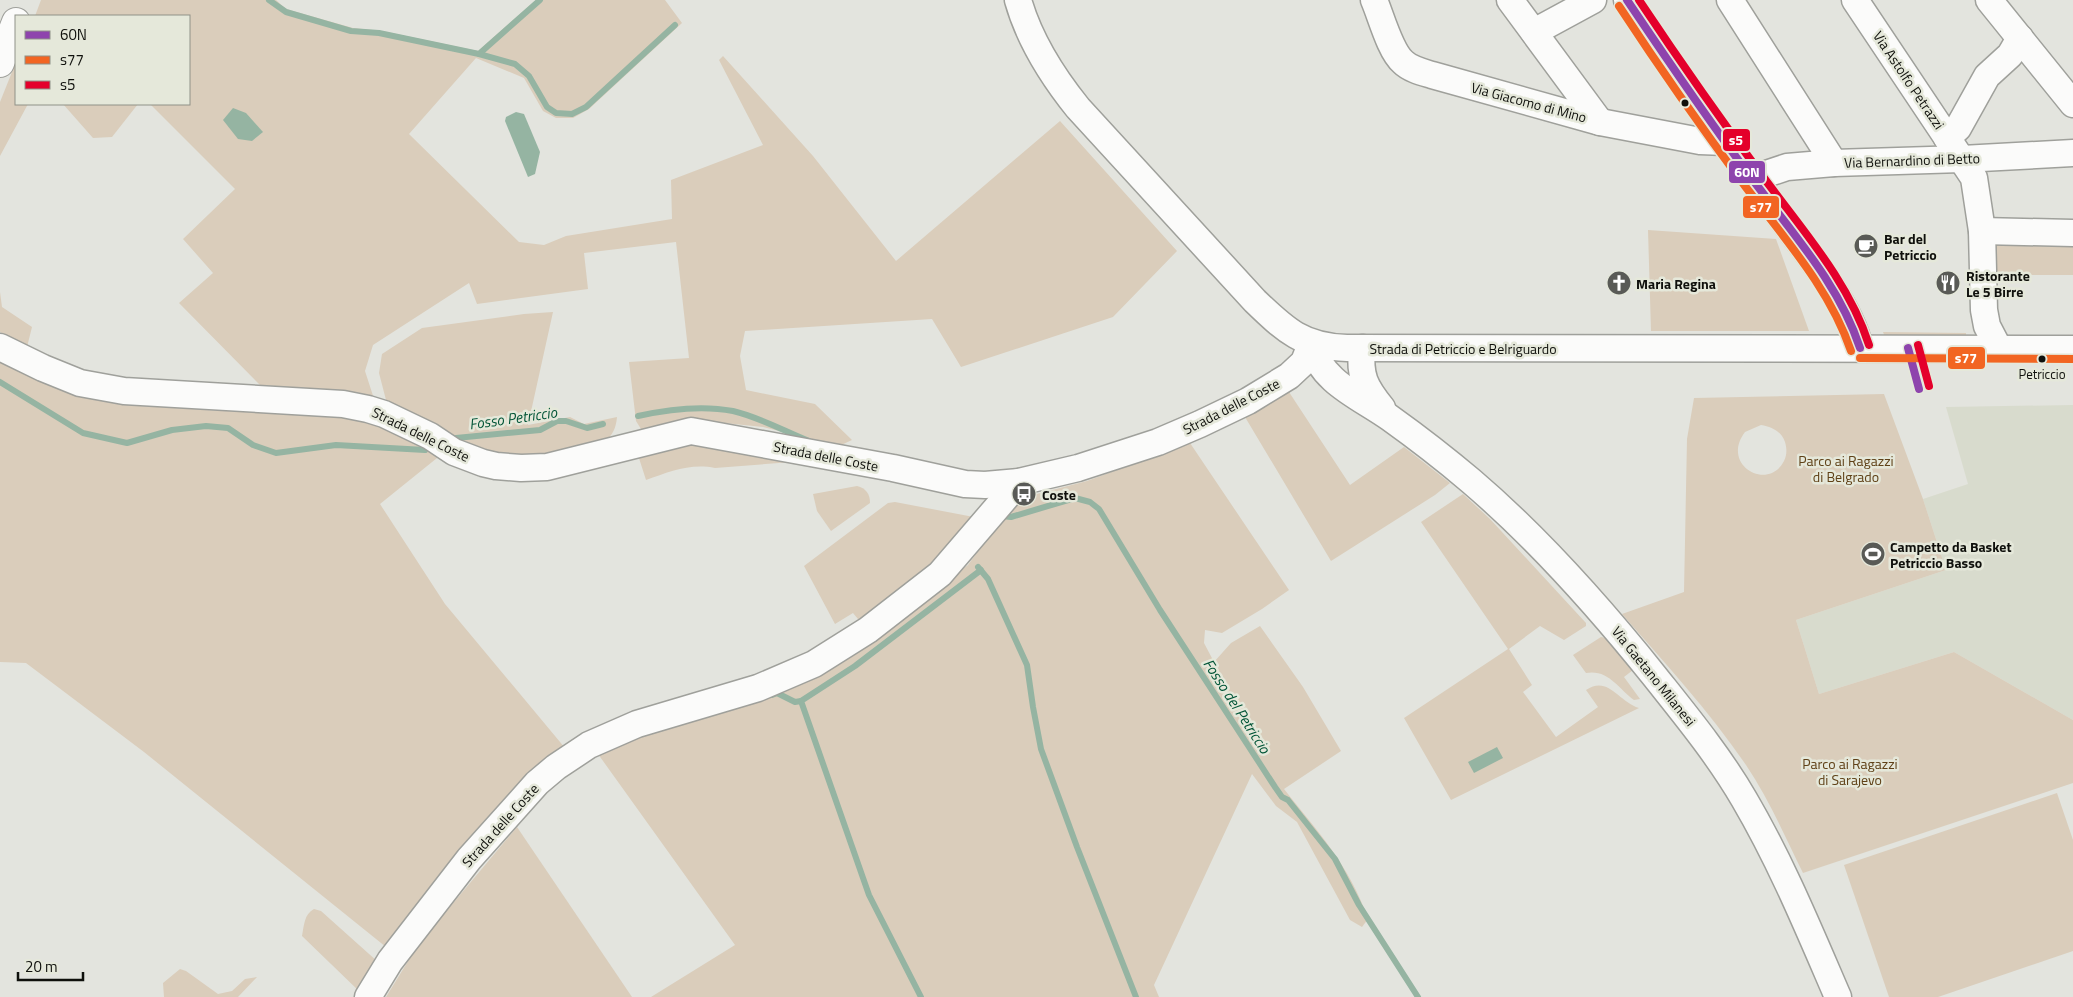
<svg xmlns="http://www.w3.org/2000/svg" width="2073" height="997" viewBox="0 0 2073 997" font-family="'Titillium Web',sans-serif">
  <rect width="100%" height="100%" fill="#e3e4de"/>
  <!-- built -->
  <path fill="#d8dbcd" d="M2073,405V720L1954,652L1819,694L1796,620L1946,570L1923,499L1968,484L1946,407Z"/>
  <!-- green -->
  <g fill="#dacdbb" fill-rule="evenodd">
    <path d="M41,0H276L286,9L353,28L382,31L478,51L536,0H665L682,23L589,109L573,118H556L543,111L524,78L476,58L409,134L519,242L544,245L566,236L672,219L671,180L763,145L719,60L723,56L813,156L896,261L1060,121L1177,251L1113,317L961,367L932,319L745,331L740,356L746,390L815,404L852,440L839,446L763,427L696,420L652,430L641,429L636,421L629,362L689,358L676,242L584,253L588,289L477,304L469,283L373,345L365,371L376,405L264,389L179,303L213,273L183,239L235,189L150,104H189V16H35Z"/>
    <path d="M16,62V104H28L0,156V102Z"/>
    <path d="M63,104H138L112,137L93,138Z"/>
    <path d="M1648,230L1776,239L1809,331H1651Z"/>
    <path d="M1991,243H2073V275H1993Z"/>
    <path d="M0,292L2,307L32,327L27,347L0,332Z"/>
    <path d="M553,312L528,425L570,417L584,424L617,417C616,428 613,435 604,442L538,457L486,453L414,417L386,400L379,373L382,354L422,328L524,314Z"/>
    <path d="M1883,332L1966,333V337H1885Z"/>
    <path d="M0,356L77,393L205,410L342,416L366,419L442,454L380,504L445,604L565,748L386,947L144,752L26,663L0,662Z"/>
    <path d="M1289,392L1350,485L1404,447L1450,483L1435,495L1331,561L1245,417Z"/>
    <path d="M1884,394L1923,499L1946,570L1796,620L1819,694L1954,652L2073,720V783L1803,873C1785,837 1769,799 1746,765C1709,711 1665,663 1622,614L1684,592L1687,439L1694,398ZM1761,425C1772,427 1781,431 1785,442C1787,449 1787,455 1784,461C1768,492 1720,465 1745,432Z"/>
    <path d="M701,442L792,462L715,468C690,463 669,472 646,480L638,455Z"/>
    <path d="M1190,443L1289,590L1262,609L1222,633L1205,630L1204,643L1214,662L1231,643L1260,626L1303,687L1341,751L1284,789C1318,832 1350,866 1368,919L1362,927L1350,920L1297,822L1276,806L1252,774L1154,985L1159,997H651L735,945L598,754L870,640L968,565L1011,506L1025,497L1087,481Z"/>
    <path d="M857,486C866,488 870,494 870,503L831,531L817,511L813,494Z"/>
    <path d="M1463,494L1490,519L1586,623V626L1564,640L1540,626L1509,649L1532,685L1523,692L1556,737L1598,707L1586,690C1608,675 1618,701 1639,708L1451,800L1404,718L1508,649L1421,522Z"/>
    <path d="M895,502L979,518L971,529L863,625L853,613L835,624L804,566L888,503Z"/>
    <path d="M1601,637L1606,638L1633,670L1624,677L1640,699L1634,700C1618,688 1608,669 1586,673L1573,655Z"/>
    <path d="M2057,793L2073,840V951L1938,997H1889L1844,865Z"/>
    <path d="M517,827L632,997H386L418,945Z"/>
    <path d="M314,909L321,911L378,962L360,992L302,936C304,926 304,914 314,909Z"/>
    <path d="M180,969L186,971L218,994L232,991L245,979L257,977L238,997H164L163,983Z"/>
  </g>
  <!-- water -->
  <g fill="#95b4a2">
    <path d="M233,108L246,113L263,132L252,141L238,139L223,120Z"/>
    <path d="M516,112L524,114L540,152L535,174L528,177L505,121L506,117Z"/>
    <path d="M1497,747L1503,758L1474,773L1468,762Z"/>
  </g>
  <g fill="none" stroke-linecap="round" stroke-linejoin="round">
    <!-- stream -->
    <g stroke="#95b4a2" stroke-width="6">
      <path d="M269,0L286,12L351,31L379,33L479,54L540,0"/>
      <path d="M479,54L515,64L529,76L547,107L556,113L572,114L586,107L675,25"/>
      <path d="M0,382L83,433L127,443L172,430L206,426L228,428L253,445L276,453L336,445L425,450"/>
      <path d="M638,416C669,409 702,405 733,411C759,417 784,431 809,441"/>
      <path d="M456,438L540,430L557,421H566L587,428L603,424"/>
      <path d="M1002,516L1011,517L1075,498L1090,502L1099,509L1160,610L1275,787L1282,797L1288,800L1335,859L1359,905L1418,997"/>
      <path d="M978,567L988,579L1027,665L1033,707L1041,749L1077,847L1136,997"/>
      <path d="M772,695L777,693L795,702L801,701"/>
      <path d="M921,997L869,895L801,701L855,666L981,570"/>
    </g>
    <defs>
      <g id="street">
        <path d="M1018,0C1029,39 1053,77 1078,108L1255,301C1285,330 1303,347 1347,348L2073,349"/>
        <path d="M1374,0C1381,16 1390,51 1403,62C1410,69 1422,72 1432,75L1600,122L1700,141L1725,142"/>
        <path d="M1510,0L1600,122"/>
        <path d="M1627,0C1670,65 1715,129 1762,192C1793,235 1848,298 1860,348"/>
        <path d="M1730,0L1834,163"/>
        <path d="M1855,0L1974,178L1982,231L1984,310L1987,326L1999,349"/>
        <path d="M1989,0L2073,104"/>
        <path d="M1534,32L1593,0"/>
        <path d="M1947,138L1958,128L1987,76L2010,55L2020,38"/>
        <path d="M1754,182L1766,174L1787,167L1834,163L1962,159L2073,153"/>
        <path d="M1982,231L2073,233"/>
        <path d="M1311,344C1322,383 1359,396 1390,418C1418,438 1445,459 1471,481C1539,539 1600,608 1656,678C1687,717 1719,756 1744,799C1781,862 1809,930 1838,997"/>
        <path d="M0,347L43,368L80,383L124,391L343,404L368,409L384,414L430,436L454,452L483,463L496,466L521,468L547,467L691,431L893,468L965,484L985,485L1019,482L1078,468L1158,442L1200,424L1248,401L1289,376L1304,362L1311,344"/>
        <path d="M1362,348C1359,376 1365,387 1382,408"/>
        <path d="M368,997L390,961L469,859L537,783L556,767L589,745L637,724L758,688L814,664L868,630L940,574L1019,482"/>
      </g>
      <path id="highway" d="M0,63L16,22"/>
    </defs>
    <!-- street casing -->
    <use href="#street" stroke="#9fa09b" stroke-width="29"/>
    <!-- highway casing -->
    <use href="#highway" stroke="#9fa09b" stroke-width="30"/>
    <!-- street -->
    <use href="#street" stroke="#fbfbfa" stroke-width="26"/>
    <!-- highway -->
    <use href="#highway" stroke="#fbfbfa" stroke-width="28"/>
    <defs>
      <g id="bus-1">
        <path d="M1627,0C1668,61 1709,121 1753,180C1792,233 1839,284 1860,348"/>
        <path d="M1908,348L1919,389"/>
      </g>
      <g id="bus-2">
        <path d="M1619,6C1659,67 1701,127 1745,186C1784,238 1830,289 1851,351"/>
        <path d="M1860,358L2073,359"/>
      </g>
      <g id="bus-3">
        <path d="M1639,0C1679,60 1721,120 1764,178C1803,231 1849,282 1869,345"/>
        <path d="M1918,345L1929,386"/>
      </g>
    </defs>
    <!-- bus-1 casing -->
    <use href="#bus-1" stroke="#e5e8da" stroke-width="11"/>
    <!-- bus-2 casing -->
    <use href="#bus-2" stroke="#e5e8da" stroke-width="11"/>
    <!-- bus-3 casing -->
    <use href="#bus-3" stroke="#e5e8da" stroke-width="11"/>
    <!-- bus-1 -->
    <use href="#bus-1" stroke="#8e44ad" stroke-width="8"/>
    <!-- bus-2 -->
    <use href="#bus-2" stroke="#f26522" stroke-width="8"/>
    <!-- bus-3 -->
    <use href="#bus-3" stroke="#e4002b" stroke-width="8"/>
  </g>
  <!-- icons -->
  <defs>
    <symbol id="cafe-disc" viewBox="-11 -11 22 22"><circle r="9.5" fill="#595a56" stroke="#e5e8da"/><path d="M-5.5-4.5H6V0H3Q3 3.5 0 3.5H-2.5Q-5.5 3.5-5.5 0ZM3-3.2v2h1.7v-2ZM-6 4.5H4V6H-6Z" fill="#fff"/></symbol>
    <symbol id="church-disc" viewBox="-11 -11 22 22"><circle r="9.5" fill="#595a56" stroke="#e5e8da"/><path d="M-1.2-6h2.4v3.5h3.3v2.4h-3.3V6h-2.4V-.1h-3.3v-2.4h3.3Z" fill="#fff"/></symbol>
    <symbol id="restaurant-disc" viewBox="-11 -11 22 22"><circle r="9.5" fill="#595a56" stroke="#e5e8da"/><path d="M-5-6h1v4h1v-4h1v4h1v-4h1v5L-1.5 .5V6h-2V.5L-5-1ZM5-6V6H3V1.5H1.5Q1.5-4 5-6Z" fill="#fff"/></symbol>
    <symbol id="bus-disc" viewBox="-11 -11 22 22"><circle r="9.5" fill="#595a56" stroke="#e5e8da"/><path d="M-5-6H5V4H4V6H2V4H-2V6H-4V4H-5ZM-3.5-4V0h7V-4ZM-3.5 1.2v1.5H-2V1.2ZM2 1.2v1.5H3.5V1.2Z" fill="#fff"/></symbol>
    <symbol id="stadium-disc" viewBox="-11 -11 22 22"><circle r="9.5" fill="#595a56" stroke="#e5e8da"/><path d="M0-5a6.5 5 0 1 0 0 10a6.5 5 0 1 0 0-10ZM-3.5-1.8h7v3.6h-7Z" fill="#fff"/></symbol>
  </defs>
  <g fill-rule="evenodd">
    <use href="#cafe-disc" x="1852" y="232" width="28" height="28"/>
    <use href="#church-disc" x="1605" y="269" width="28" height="28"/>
    <use href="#restaurant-disc" x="1934" y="269" width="28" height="28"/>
    <use href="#bus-disc" x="1010" y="480" width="28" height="28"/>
    <use href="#stadium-disc" x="1859" y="540" width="28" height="28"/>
  </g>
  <!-- markers -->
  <g fill="#0f100c" stroke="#e5e8da" stroke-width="2">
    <circle cx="1685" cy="103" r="4.5"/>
    <circle cx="2042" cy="359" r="4.5"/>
  </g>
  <g text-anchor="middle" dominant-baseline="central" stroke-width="5" stroke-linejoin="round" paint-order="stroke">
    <!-- bus labels -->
    <g font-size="13" fill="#0f100c" stroke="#e5e8da">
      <text x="2042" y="374">Petriccio</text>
    </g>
    <!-- street labels -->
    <g font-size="14" fill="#0f100c" stroke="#e5e8da">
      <text transform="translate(1909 80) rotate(56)">Via Astolfo Petrazzi</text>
      <text transform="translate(1529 102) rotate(15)">Via Giacomo di Mino</text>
      <text transform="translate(1912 160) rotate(-2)">Via Bernardino di Betto</text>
      <text x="1463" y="348">Strada di Petriccio e Belriguardo</text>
      <text transform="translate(1231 406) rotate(-27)">Strada delle Coste</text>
      <text transform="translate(421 434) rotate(26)">Strada delle Coste</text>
      <text transform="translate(826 456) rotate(11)">Strada delle Coste</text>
      <text transform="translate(1654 676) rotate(51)">Via Gaetano Milanesi</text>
      <text transform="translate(500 825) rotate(-48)">Strada delle Coste</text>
    </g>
    <!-- poi labels -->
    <g font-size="14" font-weight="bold" fill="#0f100c" stroke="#e5e8da" text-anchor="start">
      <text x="1884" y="238">Bar del<tspan x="1884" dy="16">Petriccio</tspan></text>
      <text x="1966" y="275">Ristorante<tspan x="1966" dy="16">Le 5 Birre</tspan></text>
      <text x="1636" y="283">Maria Regina</text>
      <text x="1042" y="494">Coste</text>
      <text x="1890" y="546">Campetto da Basket<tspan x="1890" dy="16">Petriccio Basso</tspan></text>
    </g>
    <!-- park labels -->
    <g font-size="14" fill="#5f4117" stroke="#e5e8da">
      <text x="1846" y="460">Parco ai Ragazzi<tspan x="1846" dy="16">di Belgrado</tspan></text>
      <text x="1850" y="763">Parco ai Ragazzi<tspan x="1850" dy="16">di Sarajevo</tspan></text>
    </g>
    <!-- water labels -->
    <g font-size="15" font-style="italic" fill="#005436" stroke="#e5e8da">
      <text transform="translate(513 418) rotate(-8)">Fosso Petriccio</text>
      <text transform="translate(1237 706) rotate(57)">Fosso del Petriccio</text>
    </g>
  </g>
  <g stroke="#e5e8da" stroke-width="2">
    <rect x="1722" y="128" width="29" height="24" rx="5" fill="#e4002b"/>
    <rect x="1728" y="160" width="38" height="24" rx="5" fill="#8e44ad"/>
    <rect x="1742" y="195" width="38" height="24" rx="5" fill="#f26522"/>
    <rect x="1947" y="346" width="39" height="24" rx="5" fill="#f26522"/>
  </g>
  <g font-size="14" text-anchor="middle" font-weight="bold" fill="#fff">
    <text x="1736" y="145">s5</text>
    <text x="1747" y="177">60N</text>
    <text x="1761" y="212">s77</text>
    <text x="1966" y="363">s77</text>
  </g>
  <!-- legend -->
  <rect x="15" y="15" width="175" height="90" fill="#e5e8da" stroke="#8f9288"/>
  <rect x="25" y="31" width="25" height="8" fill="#8e44ad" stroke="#8f9288"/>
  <text x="60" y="40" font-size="15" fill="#0f100c">60N</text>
  <rect x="25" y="56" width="25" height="8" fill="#f26522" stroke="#8f9288"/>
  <text x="60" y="65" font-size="15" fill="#0f100c">s77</text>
  <rect x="25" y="81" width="25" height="8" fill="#e4002b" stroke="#8f9288"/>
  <text x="60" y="90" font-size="15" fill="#0f100c">s5</text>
  <!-- scale -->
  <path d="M18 972v8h65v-8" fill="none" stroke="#0f100c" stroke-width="2.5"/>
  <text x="25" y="972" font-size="15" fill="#0f100c" stroke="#e5e8da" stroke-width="4" paint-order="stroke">20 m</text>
</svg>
